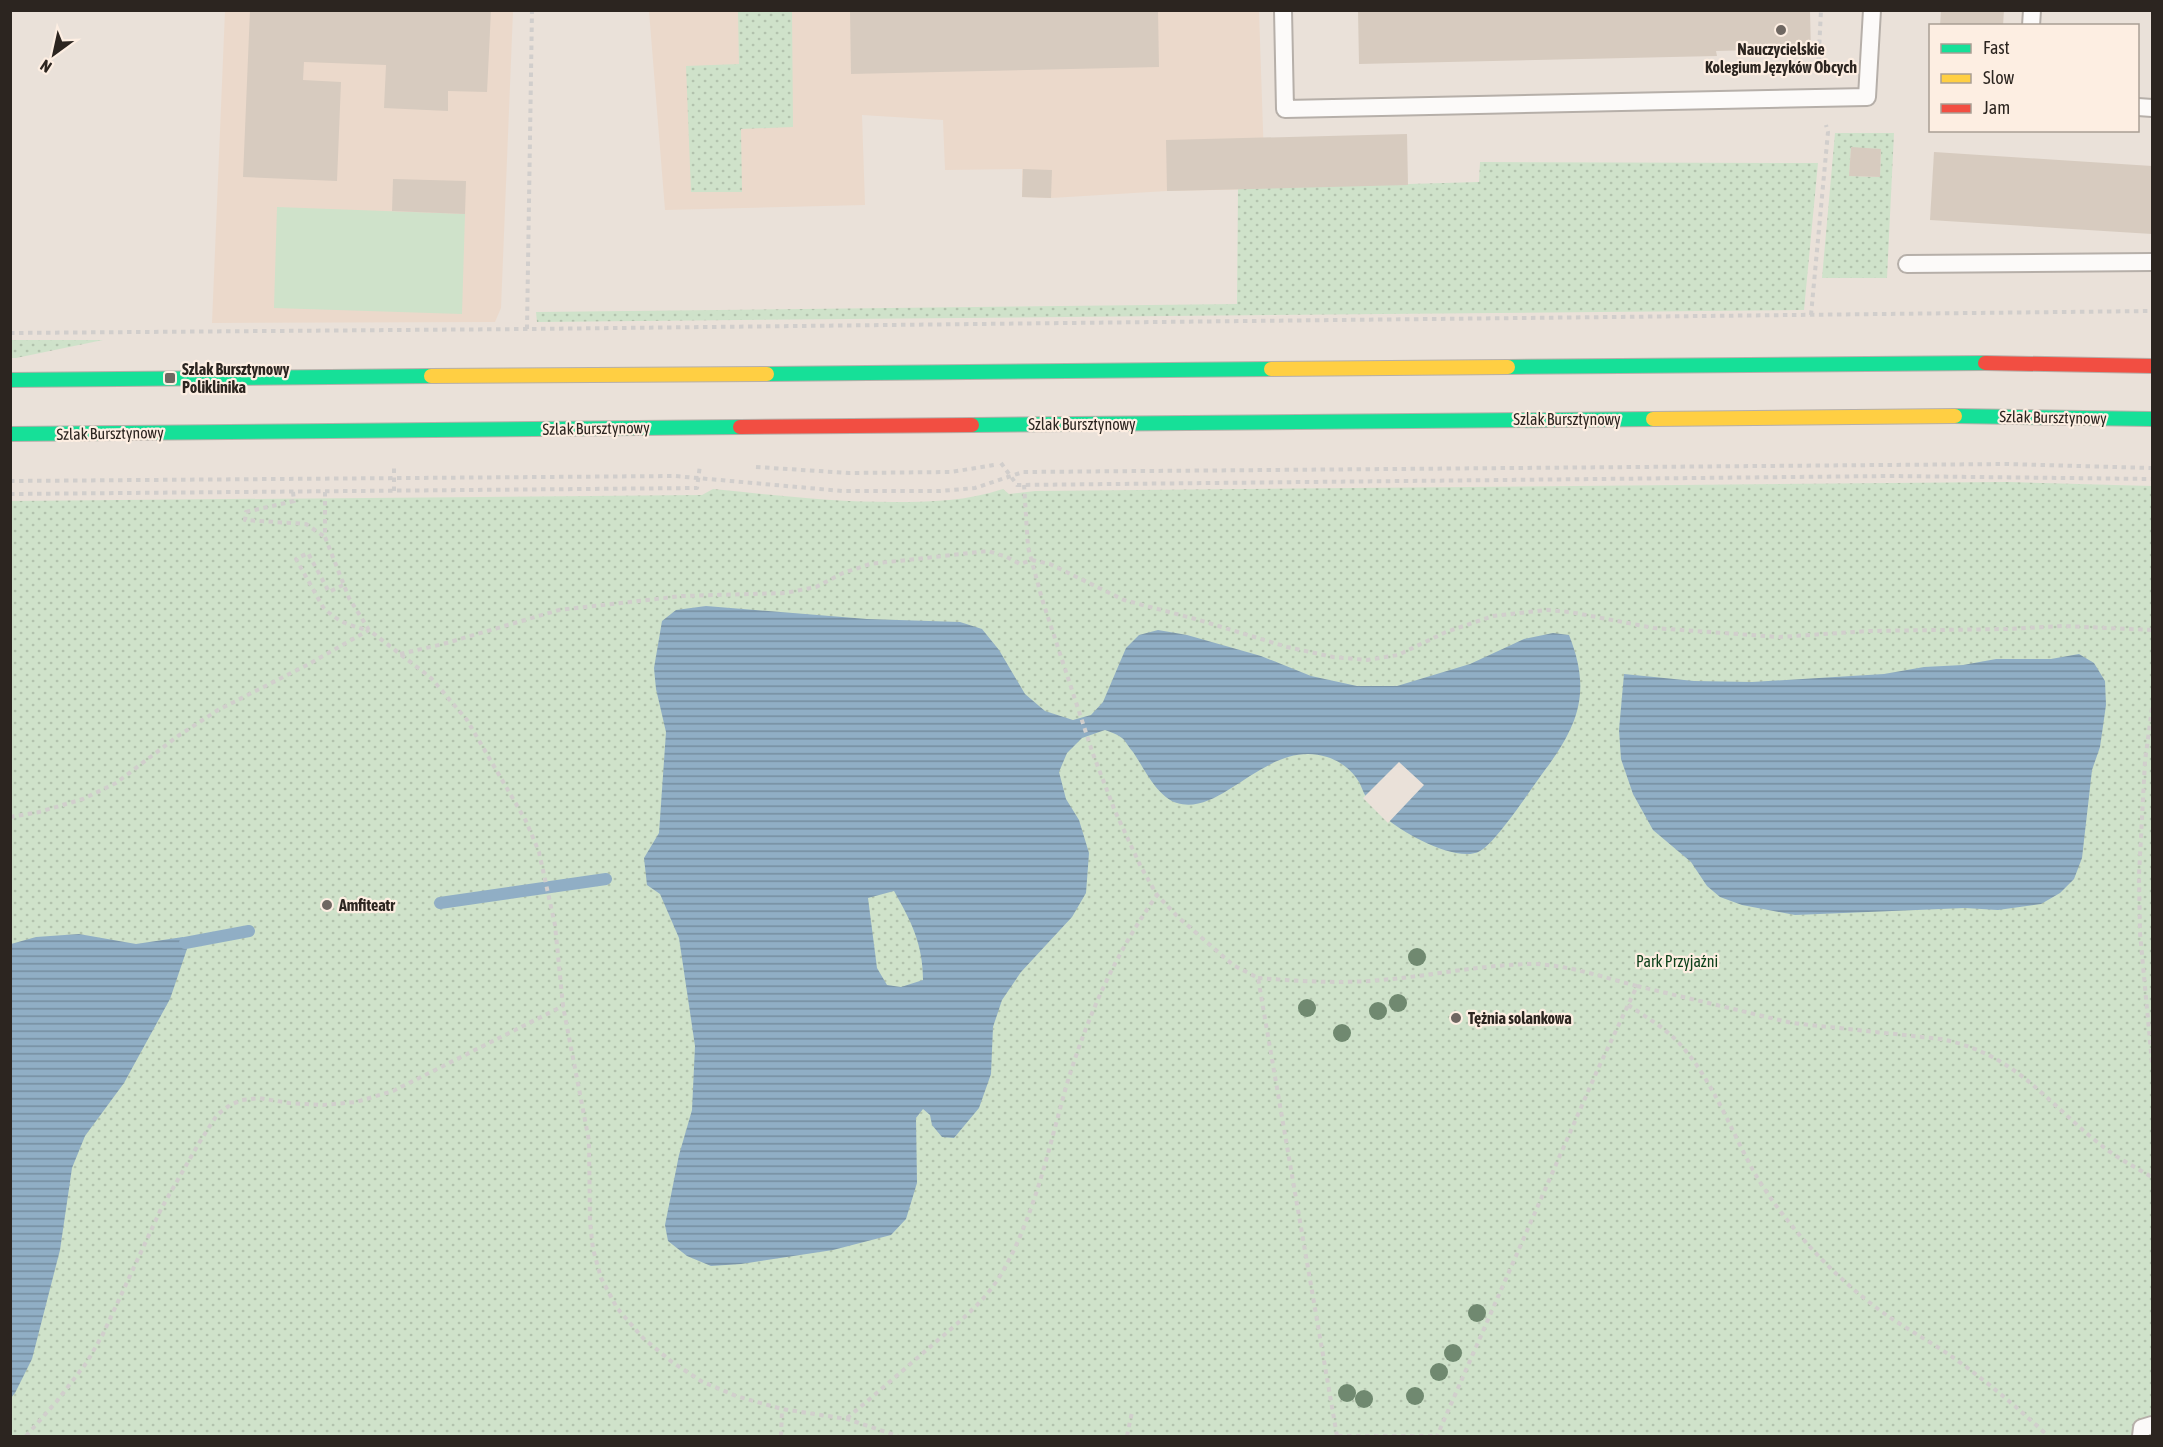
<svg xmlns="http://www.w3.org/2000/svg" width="2163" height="1447" viewBox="0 0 2163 1447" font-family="'Asap Condensed',sans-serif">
  <defs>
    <pattern id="grass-dots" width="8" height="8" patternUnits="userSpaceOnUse" patternTransform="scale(1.5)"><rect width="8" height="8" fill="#cfe2ca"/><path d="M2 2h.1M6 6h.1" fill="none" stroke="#b2c2ad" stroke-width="1.8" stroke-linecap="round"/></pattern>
    <pattern id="water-rules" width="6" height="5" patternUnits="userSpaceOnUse" patternTransform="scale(1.5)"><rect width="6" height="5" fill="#90aec5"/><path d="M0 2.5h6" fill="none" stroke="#768da0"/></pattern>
  </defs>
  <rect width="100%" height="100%" fill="#eae1d9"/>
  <!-- built -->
  <g fill="#ebd9cb">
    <path d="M225,11H513L501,308L495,322L212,323Z"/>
    <path d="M649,11H1259L1265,189L1167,191L1051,198L1022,197V169L945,170L943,120L862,115L865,205L665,210Z"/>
  </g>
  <!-- grass -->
  <g fill="url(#grass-dots)" fill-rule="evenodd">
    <path d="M738,11H792L793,127L741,129L742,192H691L686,66L739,64Z"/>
    <path d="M1835,133H1894L1887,278H1822ZM1851,148L1881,149L1880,177L1849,176Z"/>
    <path d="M1480,162L1818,163L1804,310L537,322L536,312L1237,304L1238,189L1479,182Z"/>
    <path d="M11,340H103L16,358H11Z"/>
    <path d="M2007,482L2152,486V1436H11L10,501L702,495L713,489C773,495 833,502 893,502C932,502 967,501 1003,489L1009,494L1035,491Z"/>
  </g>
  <!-- pitch -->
  <path fill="#cfe2ca" d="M277,207L465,214L462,314L274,308Z"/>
  <!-- water -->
  <g fill="url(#water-rules)" fill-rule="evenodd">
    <path d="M706,606L867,619L960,622L982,629L999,650L1025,694L1045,711L1073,720L1091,715L1103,702L1126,648L1139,635L1158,630L1187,635L1261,656L1311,676L1357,686H1397L1470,664L1524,639L1553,633L1569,635C1590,688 1581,721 1548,766C1534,784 1497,842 1480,851C1458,864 1403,833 1386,818C1379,812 1373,804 1367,798C1363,793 1362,787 1359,782C1352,770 1340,761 1327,757C1267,738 1223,817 1177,803C1157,797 1144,768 1133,752C1129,748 1126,741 1122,738C1117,734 1110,732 1105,730L1082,738L1067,753L1059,772L1066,799L1079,820L1089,853L1086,893L1072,917L1021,972L1002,1000L993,1027L991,1074L979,1108L954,1138L942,1137L932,1125L930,1115L923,1109L916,1118L917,1183L906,1219L891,1235L833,1250L741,1264L711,1266L687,1256L668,1241L665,1225L679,1155L692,1110L695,1046L679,938L660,894L647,885L644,858L659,833L666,732L656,689L654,668L662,621L676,610ZM894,891C911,921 923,944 923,980L901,987L887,985L877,968L868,898Z"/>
    <path d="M2079,654L2094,663L2105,681L2106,705L2100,747L2092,770L2082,858L2074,879L2060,893L2041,904L1998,910L1965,908L1795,915L1742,905L1720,897L1707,886L1691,862L1653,830L1633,794L1621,759L1619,730L1624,674L1694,681L1752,682L1884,674L1924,667L1963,665L1996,659H2051Z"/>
    <path d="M79,934L136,944L183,937L187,949L170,999L124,1083L85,1136L72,1168L60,1250L32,1359L15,1393L11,1398V944L36,937Z"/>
  </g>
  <!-- pier -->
  <path fill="#eae1d9" d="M1399,762L1424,785L1388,823L1363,798Z"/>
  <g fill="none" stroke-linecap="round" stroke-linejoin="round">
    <!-- stream -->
    <g stroke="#90aec5" stroke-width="12">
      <path d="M440,903L606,879"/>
      <path d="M185,943L249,931"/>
    </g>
  </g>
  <!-- building -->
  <g fill="#d7cbbf">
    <path d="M250,10H491L487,92L448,91V111L384,108L386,65L304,62L303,80L341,82L337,181L243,177Z"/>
    <path d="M850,10H1158L1159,67L851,74Z"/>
    <path d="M1358,10H1810L1811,54L1752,55V50L1716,51L1717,56L1359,64Z"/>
    <path d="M1941,10H2004L2003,26H1940Z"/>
    <path d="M1407,134L1408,185L1167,191L1166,140Z"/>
    <path d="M1851,147L1881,149L1880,177L1849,176Z"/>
    <path d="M1934,152L2152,166V234L1930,220Z"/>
    <path d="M1023,169L1052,170L1051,198L1022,197Z"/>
    <path d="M393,179L466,181L465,214L392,211Z"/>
  </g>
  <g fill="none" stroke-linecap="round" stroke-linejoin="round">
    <defs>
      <g id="lane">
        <path d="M1283,10L1285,109L1867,97L1872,10"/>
        <path d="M2031,26L2032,10"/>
        <path d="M2138,107L2152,108"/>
        <path d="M1907,264L2152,262"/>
        <path d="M2141,1436L2142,1428L2152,1425"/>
      </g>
      <g id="fast">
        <path d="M1508,367L1985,363"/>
        <path d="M767,374L1271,369"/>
        <path d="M10,380L431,376"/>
        <path d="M1955,416L2152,419"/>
        <path d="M972,425L1653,419"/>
        <path d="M10,434L740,427"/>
      </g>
      <g id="slow">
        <path d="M1271,369L1508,367"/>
        <path d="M431,376L767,374"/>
        <path d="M1653,419L1955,416"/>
      </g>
      <g id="jam">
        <path d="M1985,363L2152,366"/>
        <path d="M740,427L972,425"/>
      </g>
    </defs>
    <!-- lane casing -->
    <use href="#lane" stroke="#b6afa9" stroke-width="20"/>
    <!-- fast casing -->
    <use href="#fast" stroke="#b6afa9" stroke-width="16"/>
    <!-- slow casing -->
    <use href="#slow" stroke="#b6afa9" stroke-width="16"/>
    <!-- jam casing -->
    <use href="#jam" stroke="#b6afa9" stroke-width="16"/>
    <!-- path -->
    <g stroke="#d1cecc" stroke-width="4" stroke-dasharray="4.5 4.5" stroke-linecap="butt">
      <path d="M1818,71L1821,10"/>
      <path d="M1811,315L1828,132L1826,125"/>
      <path d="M527,329L532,10"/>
      <path d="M10,333L527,329L2152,311"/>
      <path d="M1001,463L1017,485L1889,476L2152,479"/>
      <path d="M756,467L849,473L951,472L994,465"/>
      <path d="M10,481L675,476L842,491H940L975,488L1023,472L2007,464L2152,468"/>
      <path d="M1024,485L1028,547L1042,599L1093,754L1115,811L1141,867L1157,895L1178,917L1233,965L1258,978L1337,1436"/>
      <path d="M394,491V468"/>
      <path d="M293,492L294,501L246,512L245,520L306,524L325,537"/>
      <path d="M325,492V537L349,598L369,630L431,678L467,720L526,821L539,852L555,925L563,1006L589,1141L590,1222L593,1249L601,1278L617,1308L643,1338L672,1362L701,1381L736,1396L782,1409L847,1419L898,1436"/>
      <path d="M10,494L697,488L700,465"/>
      <path d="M343,585L329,592L308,553L296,559L323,607C336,621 350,626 368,630"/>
      <path d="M400,654L443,644L559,610L682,596L785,593L816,587L843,573L870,564L988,551L1007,557L1020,564L1032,560L1050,564L1124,600L1199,620L1287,647L1333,657L1367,660L1398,655L1446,632L1493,616L1547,610L1570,612L1654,628L1779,637L1869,631L2007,629L2063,626L2152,630"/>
      <path d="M2152,708L2145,761L2139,875L2140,933L2152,1063"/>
      <path d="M10,817L39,812L83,799L116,783L178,736L218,710L307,665L369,630"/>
      <path d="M1258,978C1298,981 1340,984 1381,980C1430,976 1480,965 1530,964C1566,964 1602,977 1637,986L1597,1071L1437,1436"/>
      <path d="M1637,986L1792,1023L1941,1039C2016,1054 2045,1101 2101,1145C2117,1158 2135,1167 2152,1177"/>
      <path d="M1628,1005C1646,1017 1664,1027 1679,1043C1713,1080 1730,1129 1754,1172C1769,1198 1790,1225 1811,1248C1831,1270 1854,1291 1878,1309C1904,1328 1932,1342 1958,1361C1990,1384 2019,1409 2048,1436"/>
      <path d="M847,1418C875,1395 902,1371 930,1347C954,1326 983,1304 1000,1276C1034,1219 1048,1151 1066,1087C1087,1017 1115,954 1157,895"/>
      <path d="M26,1436L57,1401L87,1362L103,1334L161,1209L199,1143L217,1115L230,1105L242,1100L259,1098L289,1103L323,1105L356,1102L393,1091L563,1006"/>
      <path d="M781,1436L782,1409"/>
      <path d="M1127,1436L1132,1412"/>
      <path d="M1338,1436H1437"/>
    </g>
    <!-- lane -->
    <use href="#lane" stroke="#fcfaf9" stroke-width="16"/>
    <!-- fast -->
    <use href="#fast" stroke="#16e098" stroke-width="14"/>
    <!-- slow -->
    <use href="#slow" stroke="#ffcf43" stroke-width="14"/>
    <!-- jam -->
    <use href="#jam" stroke="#f24e42" stroke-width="14"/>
  </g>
  <!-- trees -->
  <g fill="#708970">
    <circle cx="1417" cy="957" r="9"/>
    <circle cx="1398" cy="1003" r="9"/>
    <circle cx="1307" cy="1008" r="9"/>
    <circle cx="1378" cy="1011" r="9"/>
    <circle cx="1342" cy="1033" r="9"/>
    <circle cx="1477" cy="1313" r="9"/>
    <circle cx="1453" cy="1353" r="9"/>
    <circle cx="1439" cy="1372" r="9"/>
    <circle cx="1347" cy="1393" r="9"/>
    <circle cx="1415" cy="1396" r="9"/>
    <circle cx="1364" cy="1399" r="9"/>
  </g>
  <!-- markers -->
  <g fill="#6e6761" stroke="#fdeee2" stroke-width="2">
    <circle cx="1781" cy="30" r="6"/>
    <rect x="164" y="372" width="12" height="12" rx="3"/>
    <circle cx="327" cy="905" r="6"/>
    <circle cx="1456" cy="1018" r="6"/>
  </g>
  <g text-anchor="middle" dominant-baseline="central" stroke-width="4.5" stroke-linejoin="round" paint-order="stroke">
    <!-- poi labels -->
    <g font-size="16" font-weight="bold" fill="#2c2520" stroke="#fdeee2" text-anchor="start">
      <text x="1781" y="49" text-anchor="middle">Nauczycielskie<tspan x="1781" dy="18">Kolegium Języków Obcych</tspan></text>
      <text x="182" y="369">Szlak Bursztynowy<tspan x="182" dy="18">Poliklinika</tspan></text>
      <text x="339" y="905">Amfiteatr</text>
      <text x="1468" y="1018">Tężnia solankowa</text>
    </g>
    <!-- street labels -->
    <g font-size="16" fill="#2c2520" stroke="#fdeee2">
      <text transform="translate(2053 417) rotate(1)">Szlak Bursztynowy</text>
      <text x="1567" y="419">Szlak Bursztynowy</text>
      <text x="1082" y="424">Szlak Bursztynowy</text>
      <text transform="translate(596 428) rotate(-1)">Szlak Bursztynowy</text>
      <text transform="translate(110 433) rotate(-1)">Szlak Bursztynowy</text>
    </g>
    <!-- park labels -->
    <g font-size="16" fill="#0d411b" stroke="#fdeee2">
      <text x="1677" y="961">Park Przyjaźni</text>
    </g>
  </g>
  <!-- border -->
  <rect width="2163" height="1447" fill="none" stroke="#2c2520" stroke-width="24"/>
  <!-- legend -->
  <rect x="1929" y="24" width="210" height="108" fill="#fdeee2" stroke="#a99e94" stroke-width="1.5"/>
  <rect x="1941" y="44" width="30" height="9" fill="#16e098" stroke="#a99e94" stroke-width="1.5"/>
  <text x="1983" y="54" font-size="18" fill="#2c2520">Fast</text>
  <rect x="1941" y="74" width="30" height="9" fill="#ffcf43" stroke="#a99e94" stroke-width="1.5"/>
  <text x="1983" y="84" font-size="18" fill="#2c2520">Slow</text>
  <rect x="1941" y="104" width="30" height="9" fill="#f24e42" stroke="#a99e94" stroke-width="1.5"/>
  <text x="1983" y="114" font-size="18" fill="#2c2520">Jam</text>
  <!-- north arrow -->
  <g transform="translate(54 54) rotate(213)" stroke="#fdeee2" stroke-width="4.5" paint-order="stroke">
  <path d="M0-4.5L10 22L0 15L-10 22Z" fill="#2c2520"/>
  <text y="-9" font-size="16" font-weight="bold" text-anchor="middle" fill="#2c2520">N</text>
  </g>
</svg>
